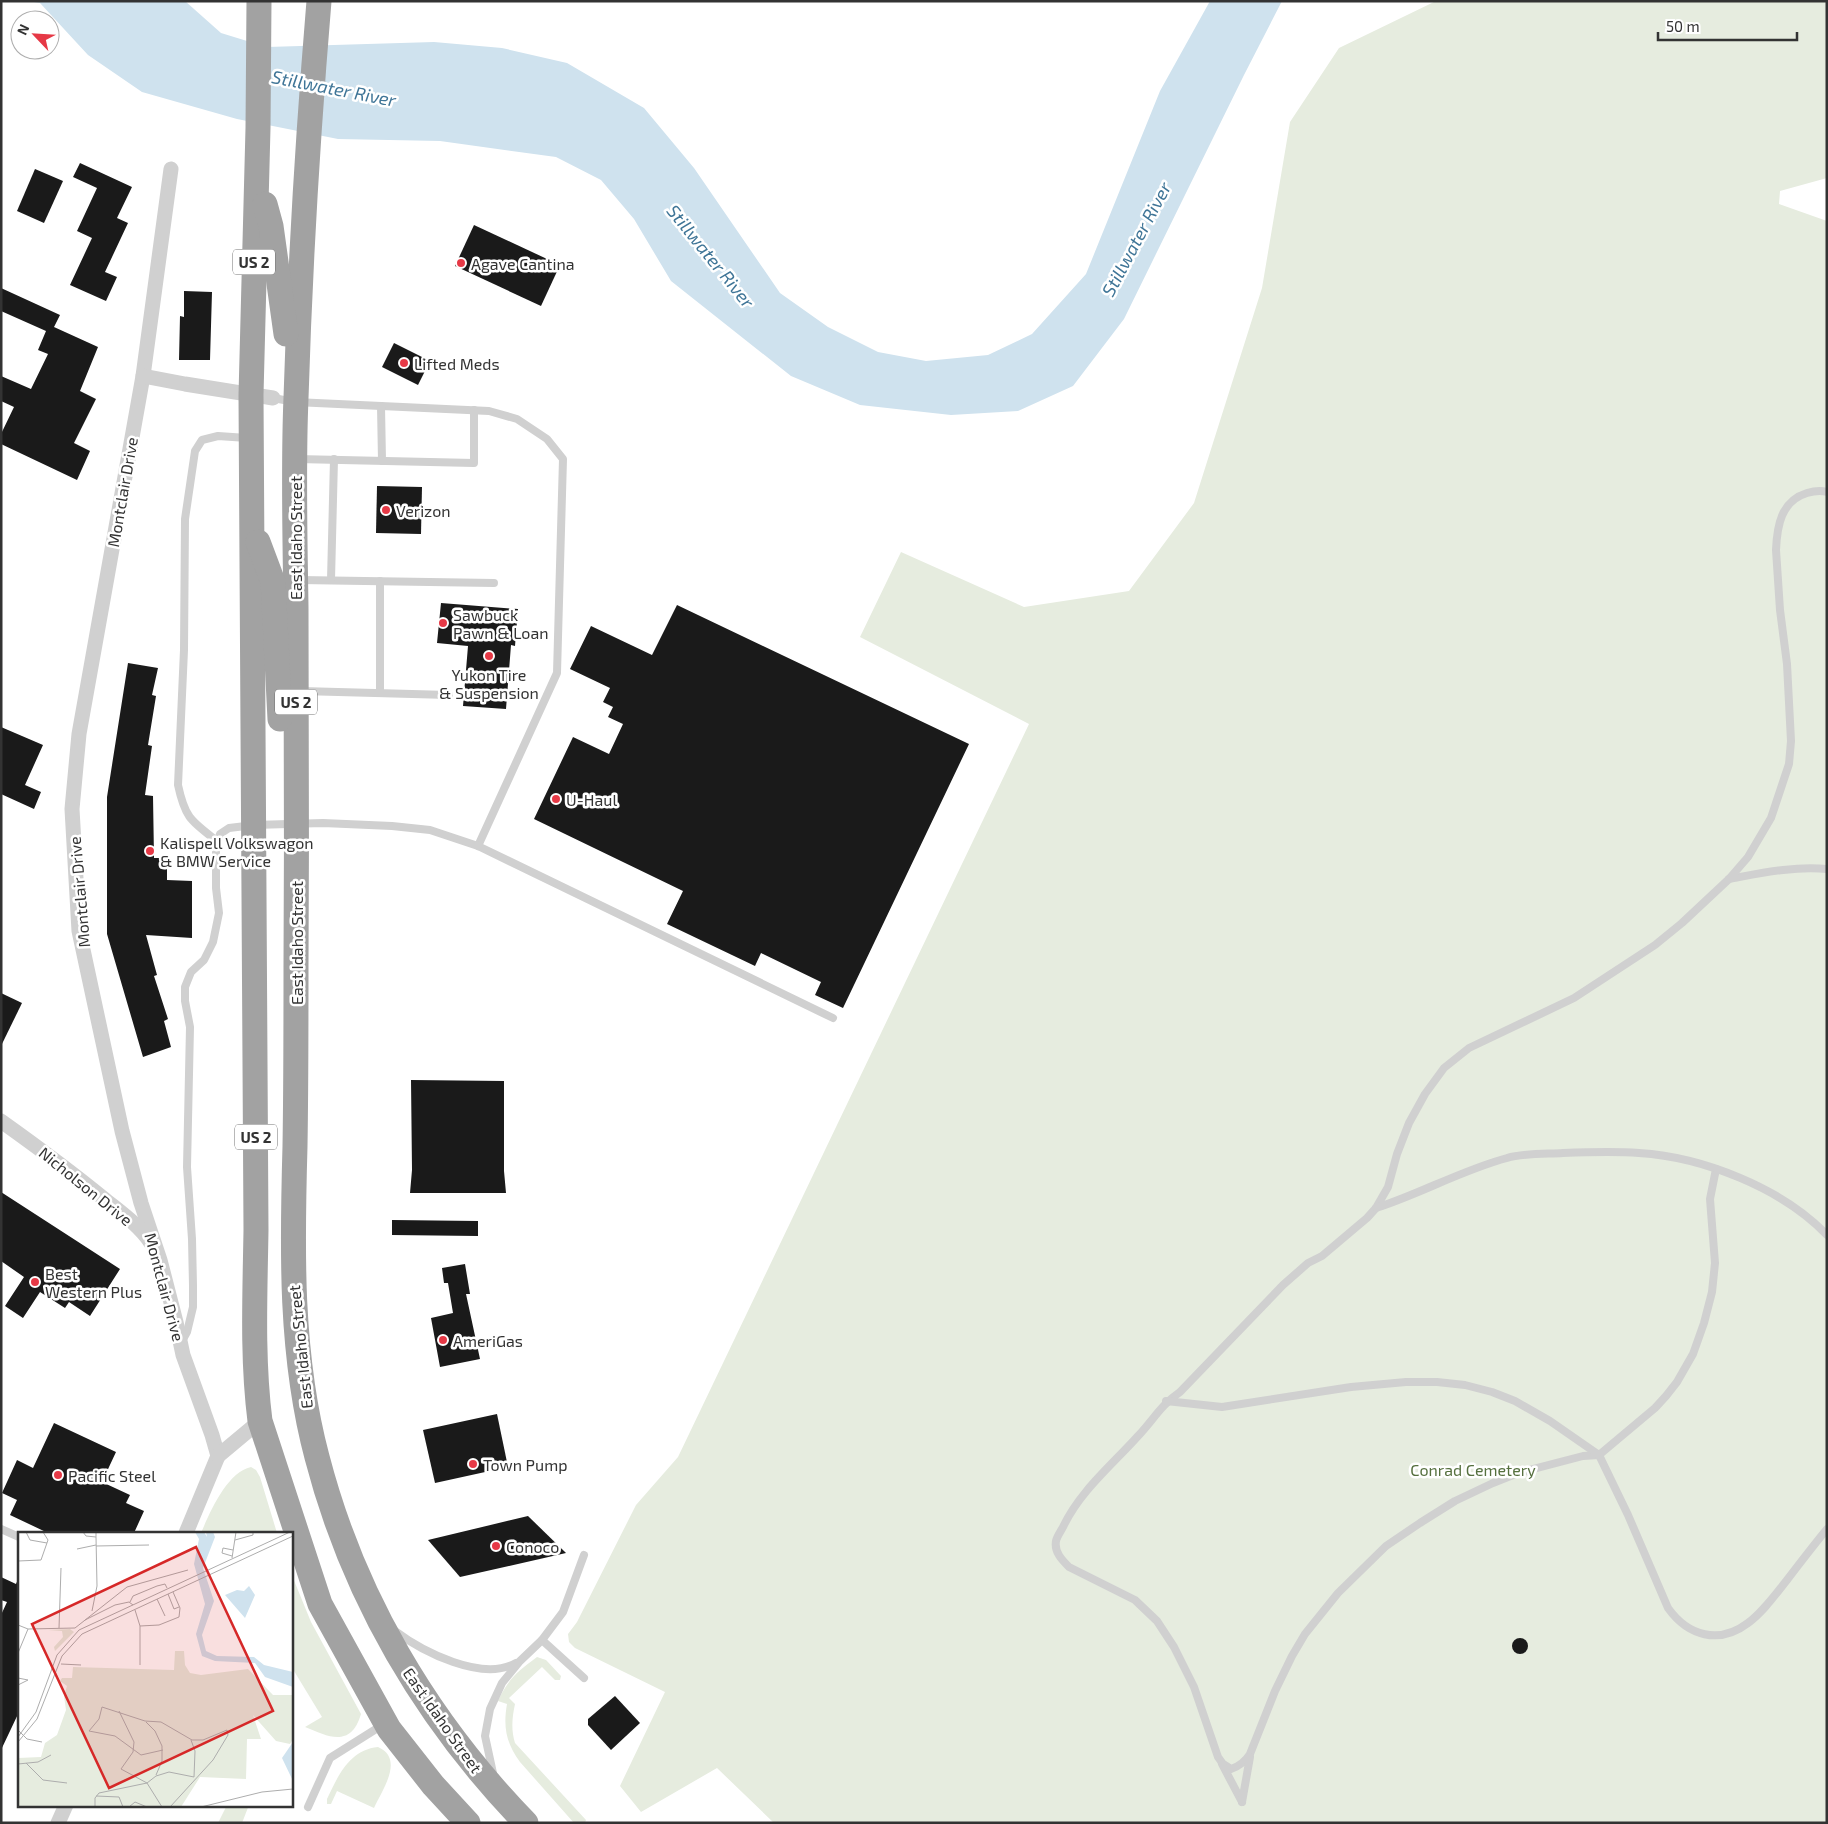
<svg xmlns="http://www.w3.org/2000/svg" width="1828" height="1824" viewBox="0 0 1828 1824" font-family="'Exo 2',sans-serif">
  <rect width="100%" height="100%" fill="#fff"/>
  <!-- green -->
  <g fill="#e6ecdf">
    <path d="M1436,1H1827V178L1780,191L1779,204L1827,221V1823H774L717,1768L641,1812L620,1786L665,1692L575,1648L569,1642L568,1634L577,1622L636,1505L678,1457L1029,724L860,637L901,552L1024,607L1129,591L1194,503L1262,288L1290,122L1339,48Z"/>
    <path d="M251,1467L256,1470L260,1477L277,1533H201C210,1512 227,1472 251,1467Z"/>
    <path d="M291,1573L311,1622L361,1714C351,1748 329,1737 305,1727L322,1717L291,1666Z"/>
    <path d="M537,1657L546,1660L561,1676L560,1680H555L542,1667L509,1698L515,1704C512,1718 511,1730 515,1743L586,1820L585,1823H574L520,1762C506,1743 503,1727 507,1704L498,1701C509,1678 517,1672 537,1657Z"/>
    <path d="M378,1747C405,1759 382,1790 374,1808L337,1791L331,1804H327V1799C338,1776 349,1750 378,1747Z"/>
    <path d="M227,1805H249L242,1823H218Z"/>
  </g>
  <!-- water -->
  <path fill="#cfe2ee" d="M28,1H185L221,33L267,47L434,42L502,48L567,63L644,108L694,168L780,293L828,327L878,352L926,361L988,355L1032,334L1086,274L1160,91L1210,1H1282L1244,75L1124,319L1073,386L1018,411L951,415L860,405L791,376L671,281L634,219L601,180L556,157L440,141L338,139L237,119L142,92L88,55L40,3Z"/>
  <!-- building -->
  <g fill="#1a1a1a">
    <path d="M80,163L132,187L117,218L128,223L105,272L117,277L106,301L70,285L92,238L77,231L97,188L73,177Z"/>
    <path d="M35,169L63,181L44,223L17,211Z"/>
    <path d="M474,225L560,265L541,306L455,266Z"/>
    <path d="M1,288L60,315L54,327L98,347L80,391L96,399L74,443L90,451L77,480L1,444V434L14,407L1,401V376L31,389L48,354L38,350L46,331L1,311Z"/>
    <path d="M184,291L212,292L210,360H179L180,316L184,317Z"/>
    <path d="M394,343L430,361L418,385L382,367Z"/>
    <path d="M377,486L422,487L421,534L376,533Z"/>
    <path d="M441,603L518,609L515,646L511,645L506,709L463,706L468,646L437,643Z"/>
    <path d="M677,605L969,744L843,1008L815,995L821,982L761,953L755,966L667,924L683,891L534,819L573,737L609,754L623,724L608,717L613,707L603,702L610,688L570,669L591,626L652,655Z"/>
    <path d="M128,663L158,668L152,695L156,696L148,745L152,746L145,795L153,796L154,858H167V880L192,881V938L146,935L157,975L154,976L168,1019L164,1021L171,1047L143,1057L107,934V797Z"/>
    <path d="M1,727L43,745L25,785L41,792L34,809L1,794Z"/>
    <path d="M1,993L22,1003L1,1046Z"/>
    <path d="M411,1080L504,1081V1171L506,1193H410L412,1170Z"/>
    <path d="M1,1192L120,1269L90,1316L69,1302L65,1308L40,1292L23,1318L5,1306L24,1277L1,1261Z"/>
    <path d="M392,1220L478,1221V1236L392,1235Z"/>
    <path d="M465,1264L470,1294H466L480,1359L440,1367L431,1318L453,1313L448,1283H444L442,1268Z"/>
    <path d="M497,1414L508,1467L435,1483L423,1430Z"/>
    <path d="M54,1423L116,1452L102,1482L130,1495L126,1503L144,1511L134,1533H48L10,1515L17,1500L2,1493L17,1460L33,1468Z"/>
    <path d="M528,1516L566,1553L460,1577L428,1540Z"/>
    <path d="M1,1577L16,1584L19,1577V1712L1,1750V1615L7,1602L1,1600Z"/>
    <circle cx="1520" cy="1646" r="8"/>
    <path d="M615,1696L640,1723L611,1750L588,1725V1719Z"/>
  </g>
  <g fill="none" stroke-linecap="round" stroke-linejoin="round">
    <!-- service -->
    <g stroke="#d0d0d0" stroke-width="8">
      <path d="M273,398L295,402L489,411L517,419L547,439L563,459L557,673L478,846"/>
      <path d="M381,406L382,461"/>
      <path d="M297,459L474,463V410"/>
      <path d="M300,580L494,583"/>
      <path d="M331,580L334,459"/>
      <path d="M301,691L449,695"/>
      <path d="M380,693V581"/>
      <path d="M217,841C191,821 185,818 178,785L184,650L185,519L195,451L202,440L218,436L247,438"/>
      <path d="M1729,879C1762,873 1793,866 1827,869"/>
      <path d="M1716,1169L1710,1199L1715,1263L1712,1292L1704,1323L1693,1354L1677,1382L1666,1396L1655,1408L1599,1455L1583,1456L1518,1473L1493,1483L1455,1501L1420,1523L1386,1546L1338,1593L1305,1634L1292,1656L1275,1691L1250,1754C1245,1762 1240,1766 1231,1769L1223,1764L1218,1757L1194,1687L1174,1647L1157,1621L1135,1600L1069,1567C1062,1560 1054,1552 1056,1541C1057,1536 1061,1531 1063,1527C1080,1491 1112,1465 1138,1436C1154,1419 1161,1405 1180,1392L1283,1285L1308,1263L1322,1256L1367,1218L1376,1208L1388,1187L1397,1154L1409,1123L1425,1094L1444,1068L1469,1048L1574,998L1655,945L1682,923L1729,879L1748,857L1771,818L1789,764L1791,741L1787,664L1780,610L1776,550C1777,526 1781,501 1807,493C1814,491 1820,490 1827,492"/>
      <path d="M1376,1208C1420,1194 1462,1170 1507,1158C1524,1153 1545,1154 1563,1153C1588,1152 1614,1151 1639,1153C1703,1157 1782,1188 1827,1235"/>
      <path d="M182,1341L187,1332L193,1307V1286L192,1239L187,1167L190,1027L185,1001V987L191,972L204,960L213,942L219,913L216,888V845L220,834L229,828L254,825L323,823L392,826L430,830L478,846L833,1018"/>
      <path d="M1166,1401L1222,1407L1351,1387L1406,1382H1437L1465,1385L1492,1392L1515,1401L1550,1421L1599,1455L1628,1515L1668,1608C1688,1636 1719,1645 1748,1623C1763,1612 1775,1595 1787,1580C1800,1563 1813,1546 1827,1529"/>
      <path d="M1,1529L19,1537"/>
      <path d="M395,1631C423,1652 482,1682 516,1663"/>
      <path d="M542,1640L584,1678"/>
      <path d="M1222,1764L1242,1802"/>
      <path d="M493,1773L485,1736L490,1709L502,1683L520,1661L542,1640L563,1612L584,1555"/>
      <path d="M1242,1802L1250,1757"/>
      <path d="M308,1807L330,1758L384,1724"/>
    </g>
    <!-- minor -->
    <g stroke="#d0d0d0" stroke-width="15">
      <path d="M171,169L143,376L79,734L72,809L79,931L122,1131L141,1203L160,1260L176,1322L183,1355L212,1435L218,1456L186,1533"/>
      <path d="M143,376L185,384L273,398"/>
      <path d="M1,1121C36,1146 70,1171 103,1198C120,1212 139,1225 151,1243"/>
      <path d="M218,1456L260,1421"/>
      <path d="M58,1823L66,1805"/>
    </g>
    <!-- trunk -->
    <g stroke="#a2a2a2" stroke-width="25">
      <path d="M259,1L258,128L251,395L256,1230C255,1294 252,1358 260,1421L320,1604L389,1729L433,1785L468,1823"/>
      <path d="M319,1C308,133 300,266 296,398C293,468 295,537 296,607C296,727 297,847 296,967C296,1027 296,1086 295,1146C292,1250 290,1356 317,1457C353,1596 426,1720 526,1823"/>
      <path d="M265,204L271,226L286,334"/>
      <path d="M258,542L273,582L280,719"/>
    </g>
  </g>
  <!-- markers -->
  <g fill="#e63946" stroke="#fff" stroke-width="2">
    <circle cx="461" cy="263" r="5"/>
    <circle cx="404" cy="363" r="5"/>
    <circle cx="386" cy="510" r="5"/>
    <circle cx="443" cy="623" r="5"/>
    <circle cx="489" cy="656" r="5"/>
    <circle cx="556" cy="799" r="5"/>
    <circle cx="150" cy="851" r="5"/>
    <circle cx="35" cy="1282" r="5"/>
    <circle cx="443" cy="1340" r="5"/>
    <circle cx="473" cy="1464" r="5"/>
    <circle cx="58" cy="1475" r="5"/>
    <circle cx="496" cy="1546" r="5"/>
  </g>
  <g text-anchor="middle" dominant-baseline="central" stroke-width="5" stroke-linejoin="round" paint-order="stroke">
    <!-- shield labels -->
    <g fill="#fff" stroke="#707070" stroke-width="1">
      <rect x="233" y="249.5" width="42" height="25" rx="4"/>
      <rect x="275" y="689.5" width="42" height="25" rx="4"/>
      <rect x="235" y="1124.5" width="42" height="25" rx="4"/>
    </g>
    <g font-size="15" font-weight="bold" fill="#333">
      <text x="254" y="262">US 2</text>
      <text x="296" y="702">US 2</text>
      <text x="256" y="1137">US 2</text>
    </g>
    <!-- poi labels -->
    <g font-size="16" fill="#333" stroke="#fff" text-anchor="start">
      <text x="471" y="263">Agave Cantina</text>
      <text x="414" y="363">Lifted Meds</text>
      <text x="396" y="510">Verizon</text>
      <text x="453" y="614">Sawbuck<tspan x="453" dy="18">Pawn &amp; Loan</tspan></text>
      <text x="489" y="674" text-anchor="middle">Yukon Tire<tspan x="489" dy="18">&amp; Suspension</tspan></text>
      <text x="566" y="799">U-Haul</text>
      <text x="160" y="842">Kalispell Volkswagon<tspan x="160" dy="18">&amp; BMW Service</tspan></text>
      <text x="45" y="1273">Best<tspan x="45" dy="18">Western Plus</tspan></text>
      <text x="453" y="1340">AmeriGas</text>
      <text x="483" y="1464">Town Pump</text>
      <text x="68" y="1475">Pacific Steel</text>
      <text x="506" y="1546">Conoco</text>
    </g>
    <!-- street labels -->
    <g font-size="16" fill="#333" stroke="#fff">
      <text transform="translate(122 492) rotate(-80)">Montclair Drive</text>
      <text transform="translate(295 538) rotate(-90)">East Idaho Street</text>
      <text transform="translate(79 892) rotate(-95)">Montclair Drive</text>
      <text transform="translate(296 943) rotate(-90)">East Idaho Street</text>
      <text transform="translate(86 1186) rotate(39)">Nicholson Drive</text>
      <text transform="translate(165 1287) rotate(75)">Montclair Drive</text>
      <text transform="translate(300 1347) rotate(-96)">East Idaho Street</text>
      <text transform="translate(443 1720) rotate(55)">East Idaho Street</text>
    </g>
    <!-- park labels -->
    <g font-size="16" fill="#56703f" stroke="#fff">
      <text x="1473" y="1469">Conrad Cemetery</text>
    </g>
    <!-- water labels -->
    <g font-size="18" font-style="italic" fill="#3f7597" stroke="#fff">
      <text transform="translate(334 88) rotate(11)">Stillwater River</text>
      <text transform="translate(1136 239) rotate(-62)">Stillwater River</text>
      <text transform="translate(711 256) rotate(51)">Stillwater River</text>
    </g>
  </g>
  <!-- overview -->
  <g transform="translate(18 1532)">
    <rect width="275" height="275" fill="#fff"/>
    <path d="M52,97L56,100L37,119L36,115L45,105L44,99L30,98ZM157,119H166L167,133L172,141L183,143L230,137L255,163H274L275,207L272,212L258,209L235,183L243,207H229L228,247L182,245L163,275H0V226L23,225L27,211L39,203L48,178L46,164L49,154L42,149L44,146H54L55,135L156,138Z" fill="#e6ecdf"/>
    <path d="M177,0H186L189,5L188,0H195L197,5L185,36L196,69L184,103L188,119L199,124L236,125L246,133L275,140V155L247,145L237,131L197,129L184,124L178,102L187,72L176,32L181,7ZM231,54L237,63L227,86L207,63L219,58L226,59ZM275,210V249L264,226Z" fill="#cfe2ee"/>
    <path fill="none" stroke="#adadad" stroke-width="1" d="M8,0L12,8L29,11M65,0L68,4L78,5V0M217,8L235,3V0M78,14L131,13M59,17L78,13M214,24L204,21L205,16L215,18M214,26L218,0M0,29L23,28L30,8L25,0M150,62L156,77L161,75M139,67L147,84M112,70L115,64L139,54L147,52L149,56M117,78L122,94V133M74,79L79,54L78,5M67,88L97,73L111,70L115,73M0,93L10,97L57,96L109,55L170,38M122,94L141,93L161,85L162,76L155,60M41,96L43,36M0,121L10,97M43,132L63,133M0,146L10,148L0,153M101,179L116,210L115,220L103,237L129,251L138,244L151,240L176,245L177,219L173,208M128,190L137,199L144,214V229L138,243M0,198L9,207L24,210M0,205L18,180L39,123L61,98L272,0M0,210L19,187L44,124L64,102L275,4M145,218L123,223L97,204L71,199L81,187L84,175L127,189L143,190L174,208H185L209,198L210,203L195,228L152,275M8,231L25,248L49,251M0,232L20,230L33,223M78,264L101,265L105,275M77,275V266L81,261L129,251L144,275M111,275L117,270L129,275M183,275L244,260L275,257"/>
    <path fill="#d62828" fill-opacity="0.15" stroke="#d62828" stroke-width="2.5" d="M178,15L255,179L91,256L14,92Z"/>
    <rect width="275" height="275" fill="none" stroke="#333" stroke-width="2.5"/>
  </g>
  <!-- border -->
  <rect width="1828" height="1824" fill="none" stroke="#333333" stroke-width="5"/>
  <!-- north arrow -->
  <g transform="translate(35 35) rotate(295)"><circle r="24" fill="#ffffff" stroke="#adadad"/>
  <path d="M0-4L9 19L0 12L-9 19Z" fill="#e63946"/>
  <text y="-8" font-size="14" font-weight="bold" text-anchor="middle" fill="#333333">N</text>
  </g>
  <!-- scale -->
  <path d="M1658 32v8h139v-8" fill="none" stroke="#333333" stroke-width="2.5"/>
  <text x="1666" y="32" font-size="15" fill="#333333" stroke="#ffffff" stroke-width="4" paint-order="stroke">50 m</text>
</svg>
